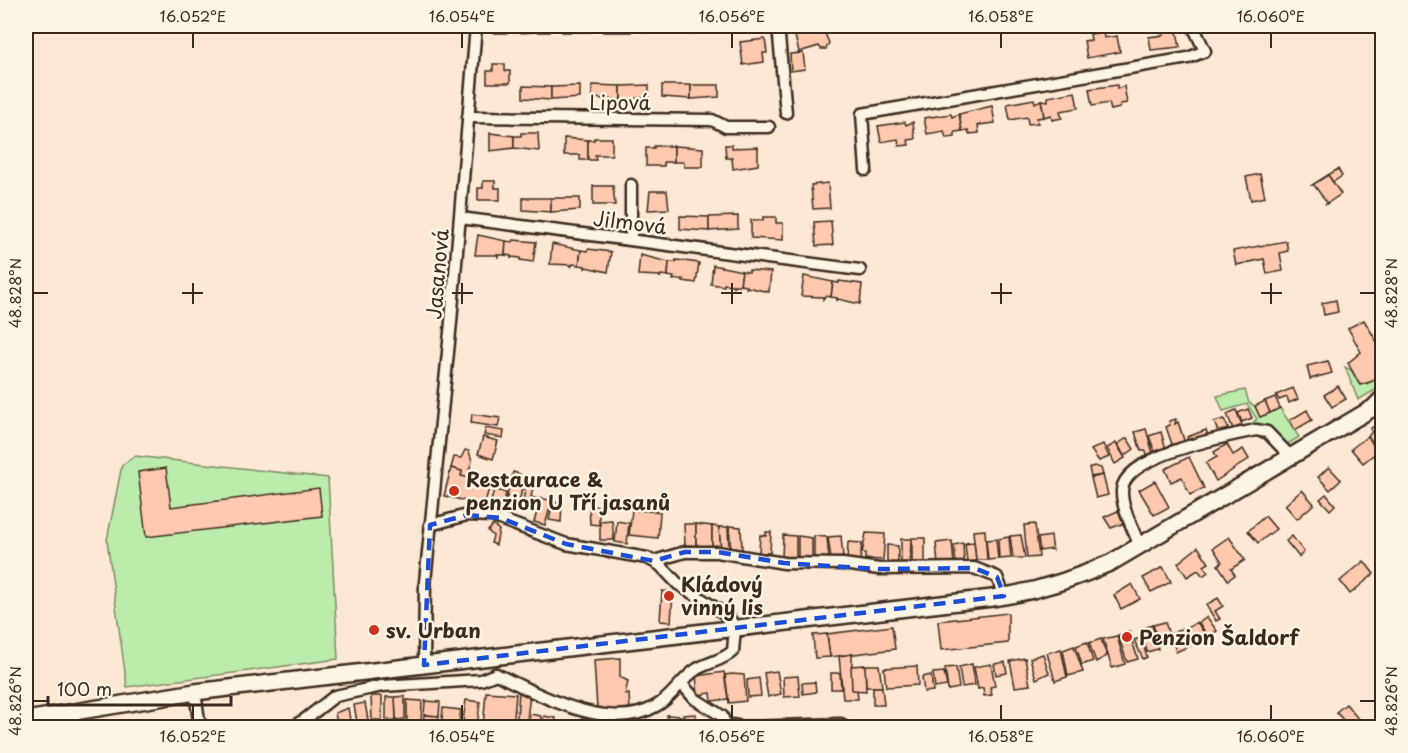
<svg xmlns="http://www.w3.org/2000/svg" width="1408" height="753" viewBox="0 0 1408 753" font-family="'Playpen Sans',sans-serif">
  <rect width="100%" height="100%" fill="#fde8d5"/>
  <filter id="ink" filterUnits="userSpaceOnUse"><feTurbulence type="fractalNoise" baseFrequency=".0167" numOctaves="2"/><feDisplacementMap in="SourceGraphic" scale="12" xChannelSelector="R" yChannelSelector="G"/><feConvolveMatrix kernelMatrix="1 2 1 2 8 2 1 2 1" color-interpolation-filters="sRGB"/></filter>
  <g filter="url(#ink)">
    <!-- green -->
    <g fill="#bcecac" stroke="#7c8b65" stroke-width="1.5">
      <path d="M1345,367L1351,370L1359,384H1367L1381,375L1382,369V386L1358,400Z"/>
      <path d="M1245,390L1249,403L1255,406L1260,417L1280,408L1299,437L1283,447L1265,428L1214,436L1250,425L1257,419L1247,404L1223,411L1217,396Z"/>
      <path d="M135,456L328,478L338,659L127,687L107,540L122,465Z"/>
    </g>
    <!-- building -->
    <g fill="#fec9af" stroke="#3b2a1e" stroke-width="1.5">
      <path d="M494,26H515V27H509V33H494Z"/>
      <path d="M515,26H535V32L521,33V27Z"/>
      <path d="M535,26H556V27H550V32H535Z"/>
      <path d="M556,26H576V32H562V27Z"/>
      <path d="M576,26H597H590V32H576Z"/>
      <path d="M597,26H617V32H603V26Z"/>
      <path d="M617,26H637H631V32H617Z"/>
      <path d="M637,26H658V32H644V26Z"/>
      <path d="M670,26H694V34H677V32H670Z"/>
      <path d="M802,26H822L829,43L826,49H821L819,46L799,52L793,28Z"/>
      <path d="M1176,27L1180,47L1151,50L1149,37L1164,35L1163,29Z"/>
      <path d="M1103,32L1104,38L1117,36L1120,52L1087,58L1084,41L1091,40L1090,34Z"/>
      <path d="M765,39L767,53H763L764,62L743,65L740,42Z"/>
      <path d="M803,53L805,69L791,71L790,54Z"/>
      <path d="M493,64H505V71H510V83H487V71H493Z"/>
      <path d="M592,85L621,86V100L592,98Z"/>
      <path d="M649,85V97L621,100V86Z"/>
      <path d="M662,85H691V99L662,97Z"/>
      <path d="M691,85H719V97L691,99Z"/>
      <path d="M1117,85V89L1124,86L1127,103L1120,104V108L1111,110L1109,103L1092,106L1089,89Z"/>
      <path d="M523,86L551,87V100L523,98Z"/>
      <path d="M580,86V98L551,100V87Z"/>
      <path d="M1075,92L1078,108L1060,111L1062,118L1052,120L1051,115L1044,117L1041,100L1048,101V97Z"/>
      <path d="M1034,99L1035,103L1041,100L1044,117L1037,118L1038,123L1028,124L1027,117L1010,120L1007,104Z"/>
      <path d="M992,106L995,123L978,125L979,133L969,134L968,130L962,131L959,114Z"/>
      <path d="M951,114L952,117L959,114L962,131L955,132V137L946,138L944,131L927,134L924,118Z"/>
      <path d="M905,122L906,125L913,122L915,139L908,140L909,145L899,146L898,139L881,142L878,126Z"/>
      <path d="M490,133L514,136V148L490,151Z"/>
      <path d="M521,133H538L539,151L514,148V136H521Z"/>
      <path d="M564,138L588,140V160H580V155H564Z"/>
      <path d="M594,138H612V155H595L596,160H588V140H594Z"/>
      <path d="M725,145H732V148L758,147V165L733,169L732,158H726Z"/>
      <path d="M654,146H674V162H664V166H646V148H654Z"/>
      <path d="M674,146L703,148V167H684V162H674Z"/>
      <path d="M1338,169L1342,176L1333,182L1328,175Z"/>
      <path d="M1260,174L1265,197L1251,200L1246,177Z"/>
      <path d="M1328,175L1341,194L1325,205L1327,203L1314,185H1312Z"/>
      <path d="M483,181H495V188H500V200H478V188H483Z"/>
      <path d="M828,183L830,208L813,209L811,185Z"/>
      <path d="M593,186H613L615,205H593Z"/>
      <path d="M650,191H667L669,209L648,210Z"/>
      <path d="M523,198H551V212L523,210Z"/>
      <path d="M551,198H580V210L551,212Z"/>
      <path d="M680,216L709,217V231L680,229Z"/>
      <path d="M738,216V229L709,231V217Z"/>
      <path d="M763,217H776V223H783V240L751,238V220H763Z"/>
      <path d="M831,221L833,245L816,246L814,222Z"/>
      <path d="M478,235L506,241L505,255H498V258V255H475Z"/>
      <path d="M513,240L536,242L533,262L520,260V258L512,257L511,259V256L505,255L506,241L513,242Z"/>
      <path d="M1286,241L1288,251L1280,253L1283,271L1267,274L1264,259L1236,265L1233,251Z"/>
      <path d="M552,244L581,250L579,265L573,264L571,267L572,265L550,264Z"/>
      <path d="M588,249L611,252L608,272L586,267L585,269V266L579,265L581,250L587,251Z"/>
      <path d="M640,255L669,262L668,276L661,275L660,278V276L638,275Z"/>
      <path d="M676,260L699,263L696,283L683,281V279L673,280L674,277L668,276L669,262H676Z"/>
      <path d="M713,265L742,271L740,285H734L733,288V285L724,284V286L711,284Z"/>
      <path d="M749,270L771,272L769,292L747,287L746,289L747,286L740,285L742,271L749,272Z"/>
      <path d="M804,276L833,282L831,297L825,296L823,299V297L801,296Z"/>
      <path d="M839,281L862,284L860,304L838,299L837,301V298L831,297L833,282L839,283Z"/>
      <path d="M1336,300L1338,312L1324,315L1322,303Z"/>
      <path d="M1364,320L1377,342L1382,346V369L1381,375L1373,381L1360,385L1348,363L1361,352L1348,328Z"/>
      <path d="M1328,361L1332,373L1310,379L1307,366Z"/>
      <path d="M1338,386L1346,399L1332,407L1324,395Z"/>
      <path d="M1293,388L1298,399L1289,403L1287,397L1279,400L1276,395Z"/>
      <path d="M1275,397L1280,408L1270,413L1265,401Z"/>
      <path d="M1265,401L1270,413L1260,417L1255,406Z"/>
      <path d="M1248,409L1252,418L1242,422L1238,413Z"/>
      <path d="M1236,410L1242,425L1233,429L1227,414Z"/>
      <path d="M1307,410L1312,420L1295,430L1290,420Z"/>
      <path d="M472,414L500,418L498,427L471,423Z"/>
      <path d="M1176,419L1175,424L1178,422L1185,443L1173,447L1166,427L1170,425L1169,421Z"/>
      <path d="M1224,419L1229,430L1219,434L1214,422Z"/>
      <path d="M1380,422L1382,425V446L1378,441L1374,444L1368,436L1372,432L1370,429Z"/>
      <path d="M486,428L504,431L503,438L484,435Z"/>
      <path d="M1146,429L1153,453L1147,455L1146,451H1141L1135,432Z"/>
      <path d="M1206,430L1209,438L1189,444L1187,437Z"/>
      <path d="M1161,432L1166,449L1155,452L1149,436Z"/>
      <path d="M1368,436L1377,452L1363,463L1351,449Z"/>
      <path d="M483,437L498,441L493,459L478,454Z"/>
      <path d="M1127,438L1134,449L1124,456L1118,444Z"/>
      <path d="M1116,443L1125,458L1115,464L1107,448Z"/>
      <path d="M1103,444L1109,457L1099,461L1091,450Z"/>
      <path d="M1227,444L1233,455L1243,449L1249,459L1216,481L1206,463L1217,457L1214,452Z"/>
      <path d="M465,450L469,451L472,461L468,474L476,476L475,479L461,476L462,471L451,468L454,457L461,458Z"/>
      <path d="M1189,457L1204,488L1190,495L1182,477L1171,482L1165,469Z"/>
      <path d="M1094,466L1101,468L1103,475L1091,477L1089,468Z"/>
      <path d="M1329,467L1341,480L1330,490L1318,477Z"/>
      <path d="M166,468L171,507L319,488L322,516L146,537L138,472Z"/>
      <path d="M451,468L462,471L461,476L491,483L484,505L444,496Z"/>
      <path d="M513,472L520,474L517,488L509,487Z"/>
      <path d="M1103,475L1108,495L1096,498L1091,478Z"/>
      <path d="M1155,481L1169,507L1154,515L1139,490Z"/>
      <path d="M526,486L533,488L531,497L538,499L536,509L522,505Z"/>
      <path d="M509,487L522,489L517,512L504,510Z"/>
      <path d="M494,489L506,493L503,509L490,506Z"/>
      <path d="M1302,490L1314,504L1297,519L1285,505Z"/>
      <path d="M1326,494L1335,505L1330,510L1320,499Z"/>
      <path d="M541,498L552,501L545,525L534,522Z"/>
      <path d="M553,501L562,505L561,522L549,520L552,506H554Z"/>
      <path d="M589,506H599V525L590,524Z"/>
      <path d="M632,510L660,512L658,538L629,535Z"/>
      <path d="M1120,510L1127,522L1111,528L1104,517Z"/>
      <path d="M1265,516L1276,529L1258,543L1248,531Z"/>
      <path d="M612,520L614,540H600V521Z"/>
      <path d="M617,521L629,523L627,544L615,542Z"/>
      <path d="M684,524H696V546L685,545Z"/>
      <path d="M696,524L712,526V548L698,546L696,543Z"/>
      <path d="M1035,524L1039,557L1027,558L1024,525Z"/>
      <path d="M493,525L499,530L496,545L491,543L493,536L488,531Z"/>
      <path d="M712,526L719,527L721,549L712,548Z"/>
      <path d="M729,526L741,527L742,551L731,550Z"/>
      <path d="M719,527H728L729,550L721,549Z"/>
      <path d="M985,530L987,560H976L973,531Z"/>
      <path d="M766,532H771L770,553H759L760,535L766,536Z"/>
      <path d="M866,533L885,534L883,560L865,559V553H862Z"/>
      <path d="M783,535L796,536V557H782Z"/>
      <path d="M1021,535L1025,558H1013L1010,536Z"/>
      <path d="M798,536L812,538V560H798Z"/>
      <path d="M814,536L827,537L829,559H814Z"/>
      <path d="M841,536L843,557L831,559L828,537Z"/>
      <path d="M1051,536L1053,552L1052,549L1040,551L1038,538Z"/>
      <path d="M1292,536L1304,552L1299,557L1286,541Z"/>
      <path d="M1009,537L1011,558L999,559L998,539Z"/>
      <path d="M1229,537L1245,560L1231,569L1235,575L1228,580L1218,565L1222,562L1213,548Z"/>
      <rect x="912" y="538" width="13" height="24"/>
      <path d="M901,539H911L910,564H901Z"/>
      <path d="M996,539L998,559L988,560L986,540Z"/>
      <path d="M952,541L954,564L938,565L936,543Z"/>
      <path d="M848,542L862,543L860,563L847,562Z"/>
      <path d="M974,542L976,561L967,562L965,544L972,543H965Z"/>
      <path d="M963,543L964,563L956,564L954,545Z"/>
      <path d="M887,545L898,546V567H887Z"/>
      <path d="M1198,547L1209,563L1204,566L1208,572L1203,576L1198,570L1187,577L1178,563Z"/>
      <path d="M1364,561L1374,574L1350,594L1340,581Z"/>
      <path d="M1163,567L1171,582L1151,592L1143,578Z"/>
      <path d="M1132,584L1140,599L1121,609L1114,595Z"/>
      <path d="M662,591L673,592L671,622L660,621Z"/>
      <path d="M1218,598L1223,606L1215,611L1220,619L1216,621L1206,605Z"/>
      <path d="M1008,613V643L941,650L938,621Z"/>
      <path d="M1207,617L1217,631L1208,637L1199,623Z"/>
      <path d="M1165,622L1171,641L1159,644L1153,625Z"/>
      <path d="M1197,622L1207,637L1197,644L1186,629Z"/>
      <path d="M1152,625L1158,649L1147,652L1141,629Z"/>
      <path d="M892,626L895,649L830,657L827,634Z"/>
      <path d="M1184,628L1194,644L1176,652L1171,634Z"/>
      <path d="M1129,632L1138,659L1127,662L1118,635Z"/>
      <path d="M827,634L830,657L815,658L813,635Z"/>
      <path d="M1117,636L1125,664L1112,668L1103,639Z"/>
      <path d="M1141,638L1147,657L1143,659L1134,640Z"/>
      <path d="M1101,639L1107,656L1096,662L1089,643Z"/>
      <path d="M1087,642L1093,661L1082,665L1076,646Z"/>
      <path d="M1074,646L1083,672L1068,676L1063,650Z"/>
      <path d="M1061,649L1067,677L1055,681L1047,653Z"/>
      <path d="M852,654V690L857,689L858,699H843L839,656Z"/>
      <path d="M1043,654L1049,673L1036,679L1030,658Z"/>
      <path d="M620,658V677L628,681L625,695L629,694L630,710L597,709L594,660Z"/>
      <path d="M1025,658L1030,685L1015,687L1010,661Z"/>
      <path d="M1005,662L1007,673L996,675L994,664Z"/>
      <path d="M972,664L975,685L962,687L959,667Z"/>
      <path d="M991,664L995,686L990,687L992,695L984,696L983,688L978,689L974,667Z"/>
      <path d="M865,665H879L882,687H866Z"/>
      <path d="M865,665L866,691L852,690L851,666Z"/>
      <path d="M917,666L918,685L886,687L884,668Z"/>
      <path d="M956,667L959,688L948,690L945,668Z"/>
      <path d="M777,671L781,694L768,697L764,673Z"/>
      <path d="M724,672L728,699L712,701L711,693L698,695L696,676Z"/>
      <path d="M944,672L947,686L935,688L933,673Z"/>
      <path d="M831,673H840L841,689H831Z"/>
      <path d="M732,674L744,675L746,701L729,703L725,675Z"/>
      <path d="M931,675L933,691L924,692L922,677Z"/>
      <path d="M798,676L800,696L784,697L783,677Z"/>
      <path d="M759,678L761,696L748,697L747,680Z"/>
      <path d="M815,682L816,692L803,694L802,683Z"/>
      <path d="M873,687H882L884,705H873Z"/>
      <path d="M486,692L516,694L513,728H483Z"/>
      <path d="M519,693L530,694L526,728H516Z"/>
      <path d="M371,696H382V720H372Z"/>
      <path d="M405,696V719L396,720L395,697Z"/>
      <path d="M386,697H395L396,720H386Z"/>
      <path d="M407,700L422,701L421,724L407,723Z"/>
      <path d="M466,700L480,702L477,728H462Z"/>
      <path d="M425,701L440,702L439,716L424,715Z"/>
      <path d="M365,703L368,720L357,722L354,705Z"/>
      <path d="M1346,704L1364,726L1362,728H1335L1344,721L1336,712Z"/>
      <path d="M348,708L351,726L338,728L335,713Z"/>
      <path d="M443,708L461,710L458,728H441Z"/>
      <path d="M530,714L541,716L540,728H528Z"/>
      <path d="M696,714V728H683V715Z"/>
      <path d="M424,715L439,716L438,727L423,726Z"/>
      <path d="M667,715L681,716L682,728H668Z"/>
      <path d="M544,716L556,718L555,728H543Z"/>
    </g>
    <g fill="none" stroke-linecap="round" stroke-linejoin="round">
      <defs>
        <g id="street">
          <path d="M778,26L786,113"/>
          <path d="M468,117L712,120L726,127H769"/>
          <path d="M866,170L862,114L1188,58L1205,51L1193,26"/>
          <path d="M631,185V240"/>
          <path d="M460,218L860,270"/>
          <path d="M430,525L467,515L492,516L566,544L647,558L660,565L678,584L728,616L735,628L733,651C722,661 709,662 697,669C681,679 673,697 656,706C609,734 540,695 496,674"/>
          <path d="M1140,547C1134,530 1121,508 1122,490C1125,455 1227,436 1256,430L1267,432L1292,458"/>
          <path d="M654,561L685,552H717L784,563L843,564L879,569L974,568L997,577L1004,596"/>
          <path d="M424,665L425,582L451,322L476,26"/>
          <path d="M682,684L695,699L722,716L725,724L722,728"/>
          <path d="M195,692L200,728"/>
          <path d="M300,722L312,728"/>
          <path d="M725,724L743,727L841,724"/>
          <path d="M294,728L335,696L382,686L481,680L496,674"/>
        </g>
        <path id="secondary" d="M26,720L195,692L992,598C1035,592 1073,580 1112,562L1373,408L1382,399"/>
      </defs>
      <!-- street casing -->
      <use href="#street" stroke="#3b2a1e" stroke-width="15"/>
      <!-- secondary casing -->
      <use href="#secondary" stroke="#3b2a1e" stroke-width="20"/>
      <!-- street -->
      <use href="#street" stroke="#fcf5e5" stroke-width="10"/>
      <!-- secondary -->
      <use href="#secondary" stroke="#fcf5e5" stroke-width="15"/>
    </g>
  </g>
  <!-- marked area -->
  <path fill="none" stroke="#1d4ed8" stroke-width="4.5" stroke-dasharray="12 8" stroke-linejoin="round" d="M467,515L501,518L566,544L654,561L685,552H717L784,563L879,569L974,568L997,577L1004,596L424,665L430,525Z"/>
  <!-- ticks -->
  <path fill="none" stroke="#3b2a1e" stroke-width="2" d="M193,33V48M462,33V48M732,33V48M1001,33V48M1271,33V48M193,283V304M462,283V304M732,283V304M1001,283V304M1271,283V304M33,293H48M182,293H203M452,293H473M721,293H742M991,293H1012M1261,293H1282M1360,293H1375M33,701H48M1360,701H1375M193,705V720M462,705V720M732,705V720M1001,705V720M1271,705V720"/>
  <!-- markers -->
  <g fill="#c8321e" stroke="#fcf5e5" stroke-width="2">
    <circle cx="454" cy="491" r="6"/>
    <circle cx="669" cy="596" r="6"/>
    <circle cx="374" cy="630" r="6"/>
    <circle cx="1127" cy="637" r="6"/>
  </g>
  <g text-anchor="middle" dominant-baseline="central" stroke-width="5" stroke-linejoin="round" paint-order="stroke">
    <!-- street labels -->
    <g font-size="20" fill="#3b2a1e" stroke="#fcf5e5">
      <text x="620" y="102">Lipová</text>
      <text transform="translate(630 222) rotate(7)">Jilmová</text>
      <text transform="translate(437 274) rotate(-85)">Jasanová</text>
    </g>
    <!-- poi labels -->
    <g font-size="20" font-weight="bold" fill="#3b2a1e" stroke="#fcf5e5" text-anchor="start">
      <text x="466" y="479">Restaurace &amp;<tspan x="466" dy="23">penzion U Tří jasanů</tspan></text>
      <text x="681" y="584">Kládový<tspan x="681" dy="23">vinný lis</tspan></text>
      <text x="386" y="630">sv. Urban</text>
      <text x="1139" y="637">Penzion Šaldorf</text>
    </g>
  </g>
  <!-- margin -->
  <rect width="1408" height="753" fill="none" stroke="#fcf5e5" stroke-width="66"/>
  <!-- scale -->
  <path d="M48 696v9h183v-9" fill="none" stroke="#3b2a1e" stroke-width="3"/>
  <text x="57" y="696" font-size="18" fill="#3b2a1e" stroke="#fcf5e5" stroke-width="4.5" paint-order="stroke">100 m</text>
  <rect x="33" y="33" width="1342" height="687" fill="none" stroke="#3b2a1e" stroke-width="2"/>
  <g font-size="15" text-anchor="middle" fill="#3b2a1e">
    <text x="193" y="22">16.052°E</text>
    <text x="462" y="22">16.054°E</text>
    <text x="732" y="22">16.056°E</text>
    <text x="1001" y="22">16.058°E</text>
    <text x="1271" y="22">16.060°E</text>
    <text transform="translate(16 293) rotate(-90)" y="5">48.828°N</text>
    <text transform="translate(1392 293) rotate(-90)" y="5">48.828°N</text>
    <text transform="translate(16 701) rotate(-90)" y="5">48.826°N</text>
    <text transform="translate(1392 701) rotate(-90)" y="5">48.826°N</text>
    <text x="193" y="742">16.052°E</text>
    <text x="462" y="742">16.054°E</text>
    <text x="732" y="742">16.056°E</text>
    <text x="1001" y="742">16.058°E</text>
    <text x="1271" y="742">16.060°E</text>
  </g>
</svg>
